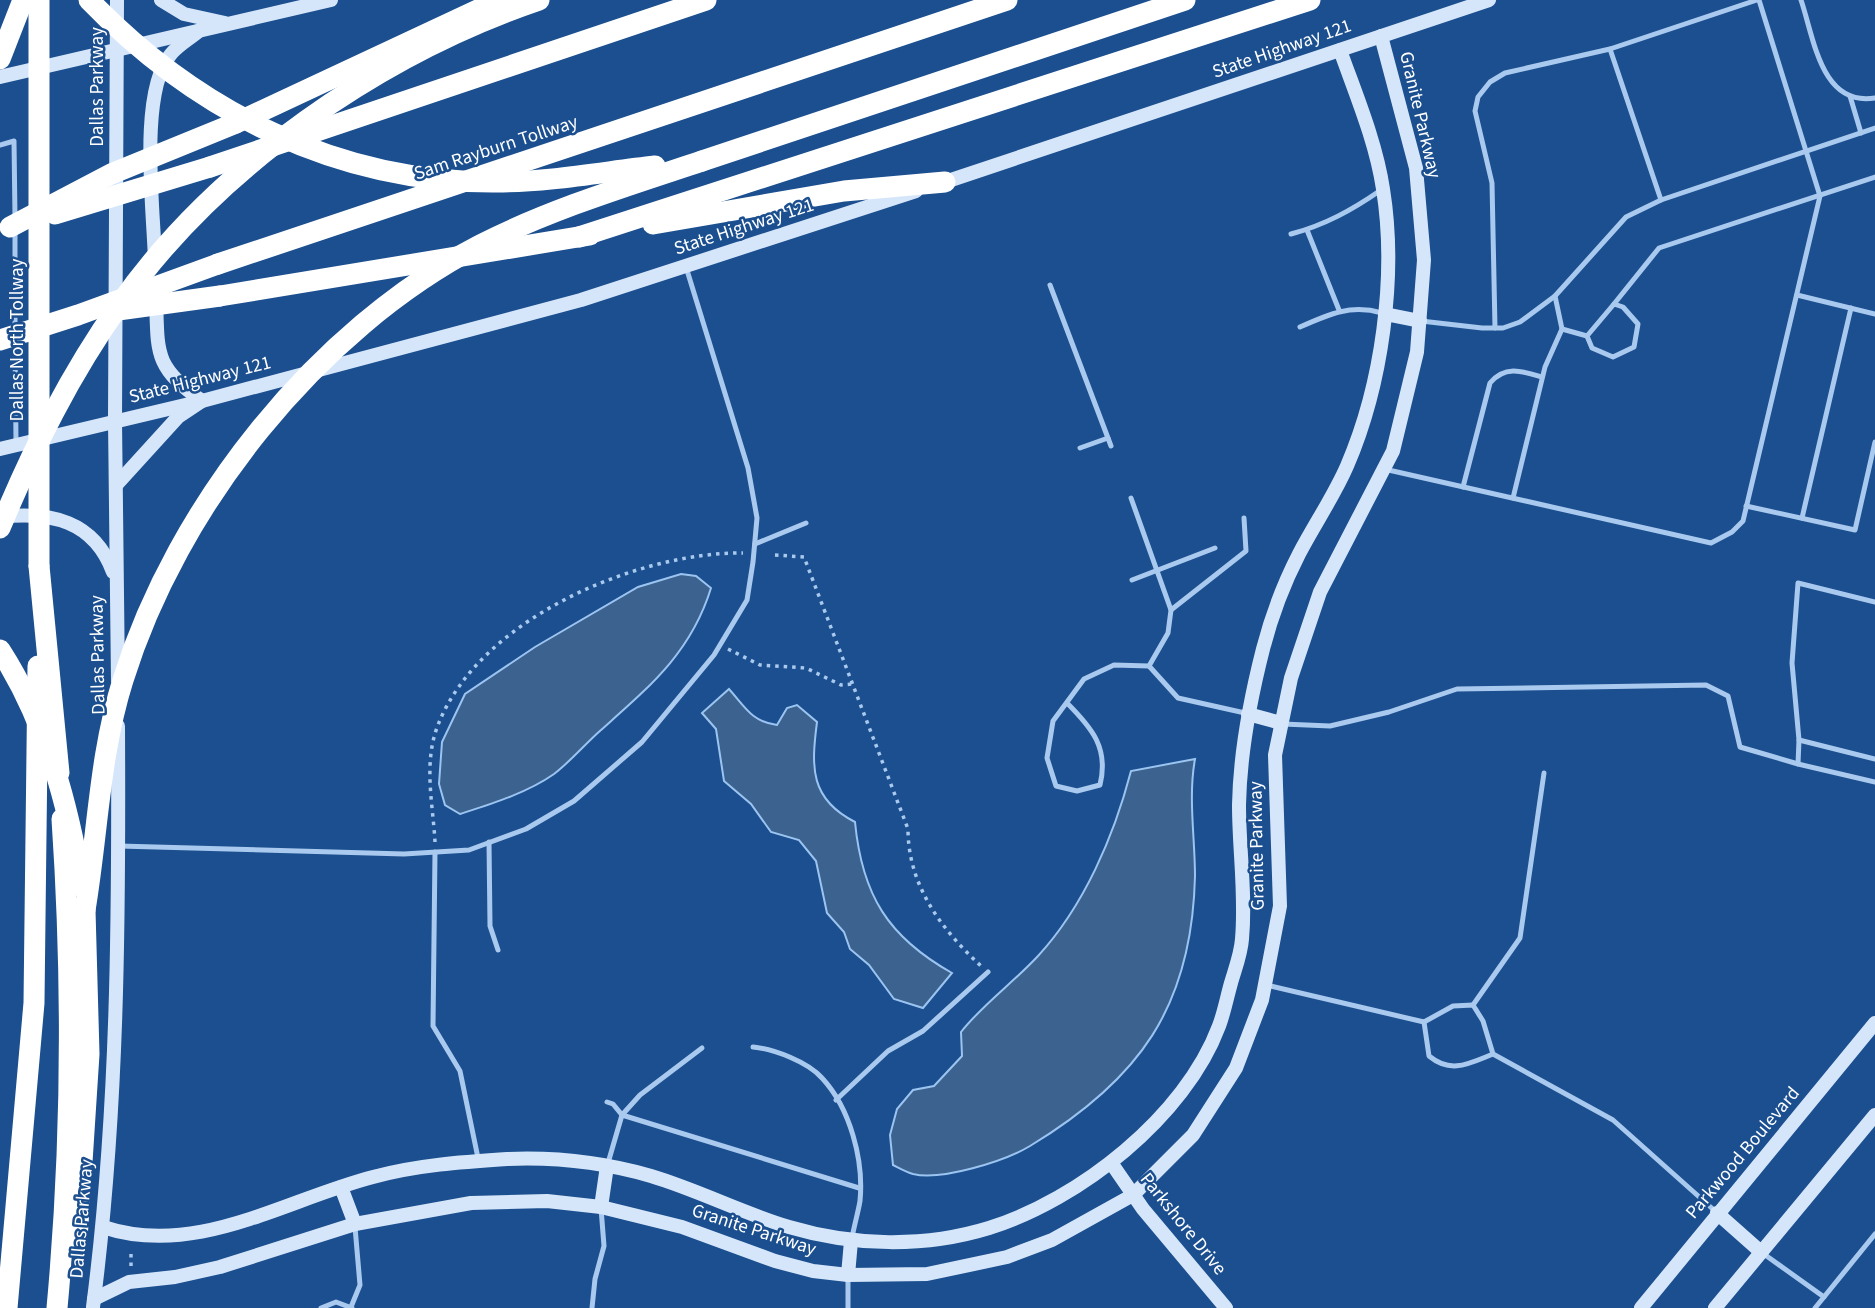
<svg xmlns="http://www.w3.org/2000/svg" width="1875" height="1308" viewBox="0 0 1875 1308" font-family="'Source Sans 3',sans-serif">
  <rect width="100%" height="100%" fill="#1b4f8f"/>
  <!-- water -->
  <g fill="#3c6290" stroke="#9cc4f0" stroke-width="2">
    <path d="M681,574L696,576L711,588C691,653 649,687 601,730C585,744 571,761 554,774C527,793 491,804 460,814L445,805L439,784L442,742L465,694L535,647L638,587Z"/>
    <path d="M729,689C745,707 752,722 777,725L787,708L797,705L817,722C811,768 810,799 855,822C862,895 888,937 952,973L923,1008L894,999L869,965L850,949L844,932L827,913L816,861L799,840L771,832L751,804L724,781L716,729L702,713Z"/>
    <path d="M1195,759C1188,797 1195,838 1195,876C1192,1007 1139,1080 1030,1146C1005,1161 941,1181 913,1174C906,1172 899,1168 893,1165L890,1135L897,1109L913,1090L934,1086L962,1056L961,1032C983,1004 1013,983 1038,956C1084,906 1114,836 1131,771Z"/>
  </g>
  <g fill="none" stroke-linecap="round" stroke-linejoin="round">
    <!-- path -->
    <g stroke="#a9c9ee" stroke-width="3.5" stroke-dasharray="3.5 5" stroke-linecap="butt">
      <path d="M775,555L804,557L908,829C908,885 941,929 981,966"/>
      <path d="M728,649L760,665L806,668L841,685L852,684"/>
      <path d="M435,842C433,804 423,763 438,725C479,619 637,552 743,553"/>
      <path d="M131,1266V1249"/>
    </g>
    <!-- lane -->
    <g stroke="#a9c9ee" stroke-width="5">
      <path d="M1801,0C1814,38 1821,107 1875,98"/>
      <path d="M1610,49L1661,200"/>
      <path d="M1850,96L1861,133"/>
      <path d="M0,145L14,141L15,218"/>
      <path d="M1307,230L1339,310"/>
      <path d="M15,232V330"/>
      <path d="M1291,234C1325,225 1352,210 1381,190"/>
      <path d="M1050,285L1111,446"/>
      <path d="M1797,295L1875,314"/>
      <path d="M1614,304L1659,248L1875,177"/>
      <path d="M1614,304L1623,307L1638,324L1634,347L1613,357L1592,348L1587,336Z"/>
      <path d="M1421,321L1482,328H1503L1520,322L1555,296L1626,217L1661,200L1875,128"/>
      <path d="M1300,327C1329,314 1351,304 1382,313"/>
      <path d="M1495,328L1492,183L1475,111L1478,97L1490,82L1505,73L1610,49L1757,0"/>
      <path d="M1562,329L1587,336"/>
      <path d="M15,340L16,442"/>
      <path d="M1080,448L1108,438"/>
      <path d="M1384,469L1711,543L1732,532L1743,521L1820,196L1759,0"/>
      <path d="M1463,487L1490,383C1505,365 1522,371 1542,377"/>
      <path d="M1131,498L1171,610L1168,633L1149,666L1178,698L1245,713"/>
      <path d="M1513,498L1545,367L1562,329L1555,296"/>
      <path d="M1746,506L1855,530L1875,442"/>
      <path d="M1802,518L1851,308"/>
      <path d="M755,544L806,523"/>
      <path d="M1132,580L1215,548"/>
      <path d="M1171,610L1246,551L1244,518"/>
      <path d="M1067,703C1092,728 1109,748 1100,785L1077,791L1056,786L1047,758L1053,721L1084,679L1114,665L1149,666"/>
      <path d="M1283,724L1330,726L1389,712L1457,689L1706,685L1728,696L1740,747L1798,764L1875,782"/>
      <path d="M1799,740L1875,759"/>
      <path d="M1798,764L1799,740L1792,663L1798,583L1875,602"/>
      <path d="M489,842L490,926L498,950"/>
      <path d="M119,846L404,854L469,850L526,829L574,801L642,742L714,655L747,600L753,562L757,518L748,468L686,267"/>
      <path d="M435,852L433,1026L460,1071L478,1158"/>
      <path d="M1266,985L1424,1022L1453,1006L1473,1005L1483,1021L1493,1054L1613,1120L1715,1211"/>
      <path d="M1473,1005L1520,938L1544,773"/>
      <path d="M1424,1022L1429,1056C1451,1074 1468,1064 1493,1054"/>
      <path d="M753,1047C774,1049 808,1062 822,1078C850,1108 864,1160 860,1201C858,1213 854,1226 852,1238"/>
      <path d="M836,1100L888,1051L923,1031L988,972"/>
      <path d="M607,1102L613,1104L622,1115L859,1188"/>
      <path d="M608,1163L622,1115L640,1095L702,1048"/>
      <path d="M1761,1252L1824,1297L1875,1234"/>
      <path d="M351,1307L360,1285L355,1227"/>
      <path d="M321,1308L336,1302L352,1308"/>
      <path d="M592,1308L595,1279L604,1246L601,1208"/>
      <path d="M848,1308V1276"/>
      <path d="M1815,1308L1824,1297"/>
    </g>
    <!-- secondary -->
    <g stroke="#d6e6fa" stroke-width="14">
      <path d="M117,0L115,420L118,681"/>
      <path d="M161,0L184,14L225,23"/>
      <path d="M0,77L331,0"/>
      <path d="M939,184L1489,0"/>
      <path d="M155,262C154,212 138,92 171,54C178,45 191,38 200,30"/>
      <path d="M1385,314L1420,321"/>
      <path d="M0,449L202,401L581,300L916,191"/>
      <path d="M117,484L178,417L202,401C153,366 158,353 156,296"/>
      <path d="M0,517C51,511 94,521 113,572"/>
      <path d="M1248,714L1281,723"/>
      <path d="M1112,1164L1143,1209L1226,1308"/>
      <path d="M341,1187L355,1224"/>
      <path d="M601,1207L607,1166"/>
      <path d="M1717,1213L1761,1252"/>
      <path d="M103,1227C196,1258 284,1200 373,1177C417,1165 462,1162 507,1159C554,1157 606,1163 651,1176C698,1190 742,1213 789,1227C853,1246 924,1248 989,1228C1079,1200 1185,1117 1219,1026C1224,1013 1227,997 1231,983C1235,969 1241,954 1242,939C1246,894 1239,850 1239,805C1240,752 1250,700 1263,649C1271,618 1284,583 1299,554C1314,525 1334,496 1347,466C1382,385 1397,276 1383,189C1376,142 1356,95 1340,50"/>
      <path d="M848,1275L851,1241"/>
      <path d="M94,1299L129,1282L175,1277L220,1267L355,1224L471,1203L547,1201L601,1207L682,1227L775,1261L813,1271L848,1275L927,1274L1007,1257L1052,1240L1133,1195L1193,1135L1236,1068L1262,1000L1280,906L1275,755L1291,678L1320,592L1393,451L1417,352L1424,260L1416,168L1381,36"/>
      <path d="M93,1307C118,1114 119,920 118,726"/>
      <path d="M1641,1308L1875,1023"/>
      <path d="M1715,1308L1875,1115"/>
    </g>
    <!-- highway -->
    <g stroke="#fff" stroke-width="21">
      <path d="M0,59L23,0"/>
      <path d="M236,123L499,0"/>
      <path d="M702,161L1185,0"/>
      <path d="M210,167L706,0"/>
      <path d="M653,224L844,191L945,182"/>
      <path d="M579,237L1310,0"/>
      <path d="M218,264L1007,0"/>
      <path d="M220,296L590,235"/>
      <path d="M39,566L59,773"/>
      <path d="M77,1239L89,1054L85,910"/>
      <path d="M7,1308L34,1003L38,666"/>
      <path d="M57,1308C72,1146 73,982 62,819"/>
    </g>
    <!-- highway-bridge -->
    <g stroke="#fff" stroke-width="21">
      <path d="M89,0C197,112 338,183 496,182C550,182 602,172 655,166"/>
      <path d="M55,214L210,167"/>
      <path d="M10,227L111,174L236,123"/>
      <path d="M118,310L220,296"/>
      <path d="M0,340L78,315L218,264"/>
      <path d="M0,528C33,449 70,374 120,304C217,166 380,54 539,0"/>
      <path d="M39,566V0"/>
      <path d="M0,650C46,721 68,804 82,887"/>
      <path d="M85,910C98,833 99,756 123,680C177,506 316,330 480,245C551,209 627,186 702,161"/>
    </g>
  </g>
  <g text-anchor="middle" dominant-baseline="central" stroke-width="5" stroke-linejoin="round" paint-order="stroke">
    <!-- street labels -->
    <g font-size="19" fill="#fff" stroke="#1b4f8f">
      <text transform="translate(1282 49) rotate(-19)">State Highway 121</text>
      <text transform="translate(97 87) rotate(-90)">Dallas Parkway</text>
      <text transform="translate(1420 115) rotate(77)">Granite Parkway</text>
      <text transform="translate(496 148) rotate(-18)">Sam Rayburn Tollway</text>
      <text transform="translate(744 227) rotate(-18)">State Highway 121</text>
      <text transform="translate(17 340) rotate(-90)">Dallas North Tollway</text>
      <text transform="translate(200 380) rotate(-14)">State Highway 121</text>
      <text transform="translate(98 655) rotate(-91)">Dallas Parkway</text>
      <text transform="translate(1257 846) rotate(-91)">Granite Parkway</text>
      <text transform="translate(1743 1153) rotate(-50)">Parkwood Boulevard</text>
      <text transform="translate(82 1219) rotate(-85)">Dallas Parkway</text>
      <text transform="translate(1183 1224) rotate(51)">Parkshore Drive</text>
      <text transform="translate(754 1230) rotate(18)">Granite Parkway</text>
    </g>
  </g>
</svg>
